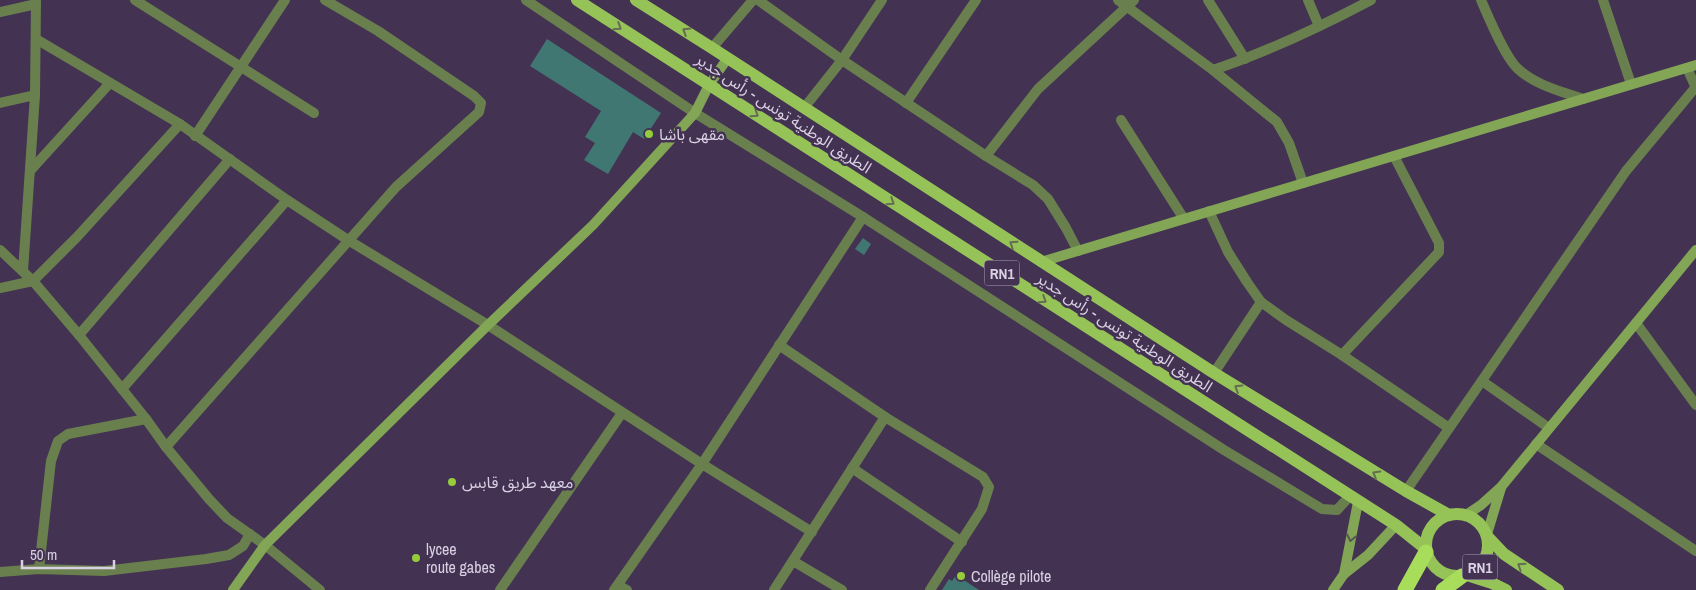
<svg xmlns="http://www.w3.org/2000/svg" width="1696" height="590" viewBox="0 0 1696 590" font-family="'Archivo Narrow','Noto Sans Arabic',sans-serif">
  <rect width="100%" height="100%" fill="#433252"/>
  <!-- building -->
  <g fill="#407772">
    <path d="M547,39L661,113L644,139L633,132L608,174L584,160L595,143L585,137L601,111L530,66Z"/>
    <path d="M863,238L871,244L864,255L855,249Z"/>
    <path d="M956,575L979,590H942L949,579L952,581Z"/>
  </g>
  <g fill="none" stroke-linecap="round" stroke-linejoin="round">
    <!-- street -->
    <g stroke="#69804e" stroke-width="10">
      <path d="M135,0L314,113"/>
      <path d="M526,0L695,113L863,217L1224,450L1312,503L1322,509L1337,510L1349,497"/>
      <path d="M758,0L842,60L986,156L1033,185L1048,199L1066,228L1078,251"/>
      <path d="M1118,0L1213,70L1277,122L1289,143L1303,183"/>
      <path d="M1208,0L1245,59"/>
      <path d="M1308,0L1319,26"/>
      <path d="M1481,0C1489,18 1504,55 1517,68C1535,85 1560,91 1583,99"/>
      <path d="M1603,0L1631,84"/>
      <path d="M0,12L36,4"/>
      <path d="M36,39L180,124L287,200L348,240L488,325L702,464L812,532"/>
      <path d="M712,48L753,0"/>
      <path d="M1687,68L1696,88"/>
      <path d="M1213,70C1267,52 1320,27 1371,0"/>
      <path d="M0,103L35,95"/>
      <path d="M906,103L976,0"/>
      <path d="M804,108L842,60L882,0"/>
      <path d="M1121,120L1184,219"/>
      <path d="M195,136L285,0"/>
      <path d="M986,156L1038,89L1134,0"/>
      <path d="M30,171L110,83"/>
      <path d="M1209,211L1228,252L1247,282L1261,302L1286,320L1342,355L1439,252V243L1394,156"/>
      <path d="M0,250L33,281L79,335L146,419L166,447L209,499L227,518L265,545L320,590"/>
      <path d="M23,271L35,95L36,0"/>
      <path d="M0,288L33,281L77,237L180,124"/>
      <path d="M1636,323L1696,405"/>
      <path d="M79,335L230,159"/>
      <path d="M779,345L885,417L983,477L989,487L982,509L930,590"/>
      <path d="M1342,355L1449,428"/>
      <path d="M1214,373L1261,302"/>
      <path d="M1482,381L1549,428"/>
      <path d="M122,389L287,200"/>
      <path d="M1536,444L1696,551"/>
      <path d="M166,447L396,187L479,112L481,103L474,96L378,31L325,0"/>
      <path d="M852,468L962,542"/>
      <path d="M1406,491L1626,171L1695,88"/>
      <path d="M793,561L842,590"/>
      <path d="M39,569L51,461L58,441L68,434L146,419"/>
      <path d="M0,572L39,569L104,571L206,559L229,555L243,546L250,534"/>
      <path d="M618,585L627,590"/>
      <path d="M500,590L622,413"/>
      <path d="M614,590L702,464L863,217"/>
      <path d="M774,590L885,417"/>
    </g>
    <!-- secondary -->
    <g stroke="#82a655" stroke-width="10">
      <path d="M1041,262L1696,65"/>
      <path d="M1466,515L1481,505L1501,487L1696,250"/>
      <path d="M1487,534L1501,488"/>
      <path d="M1344,574L1358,502"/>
      <path d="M233,590L265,545L488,325L593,225L695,113L709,85L727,59"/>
      <path d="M1333,590L1344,574L1368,555L1396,525"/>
    </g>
    <!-- primary -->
    <g stroke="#95c358" stroke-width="12">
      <path d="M577,0L1396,525L1426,549"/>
      <path d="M636,0L712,48L1214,373L1406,491L1449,515"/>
      <circle cx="1457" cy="545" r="31"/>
      <path d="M1487,536L1504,554L1558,590"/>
      <path d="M1467,575L1492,583L1506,590"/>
    </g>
    <!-- highway -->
    <g stroke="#a7dd5a" stroke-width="15">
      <path d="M1405,590L1426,552"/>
      <path d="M1443,590L1462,576"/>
    </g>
  </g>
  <!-- one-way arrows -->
  <defs><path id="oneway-chevron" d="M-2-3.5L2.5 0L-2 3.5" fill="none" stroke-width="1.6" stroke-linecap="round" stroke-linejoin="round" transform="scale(1.25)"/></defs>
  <g stroke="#646c54">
    <use href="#oneway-chevron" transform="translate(618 27) rotate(33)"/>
    <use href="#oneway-chevron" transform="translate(686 31) rotate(-148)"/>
    <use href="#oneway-chevron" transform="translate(755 114) rotate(33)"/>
    <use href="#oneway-chevron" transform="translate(891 202) rotate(33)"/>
    <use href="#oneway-chevron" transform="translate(1013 244) rotate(-147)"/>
    <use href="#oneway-chevron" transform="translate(1043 300) rotate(33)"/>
    <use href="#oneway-chevron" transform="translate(1238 388) rotate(-148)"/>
    <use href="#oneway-chevron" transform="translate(1376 474) rotate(-149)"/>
    <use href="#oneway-chevron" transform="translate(1521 566) rotate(-146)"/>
  </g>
  <use stroke="#565553" href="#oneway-chevron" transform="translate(1351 538) rotate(102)"/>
  <!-- markers -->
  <g fill="#94cc3c" stroke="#433252" stroke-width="2">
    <circle cx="649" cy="134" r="5"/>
    <circle cx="452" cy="482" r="5"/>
    <circle cx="416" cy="558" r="5"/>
    <circle cx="961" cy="576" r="5"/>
  </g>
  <g text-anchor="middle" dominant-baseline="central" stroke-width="5" stroke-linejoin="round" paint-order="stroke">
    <!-- shield labels -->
    <g fill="#433252" stroke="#ada1b8" stroke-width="1">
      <rect x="984.5" y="260.5" width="35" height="25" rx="4"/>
      <rect x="1462.5" y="554.5" width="35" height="25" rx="4"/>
    </g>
    <g font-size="15" font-weight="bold" fill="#dad0e4">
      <text x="1002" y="273">RN1</text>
      <text x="1480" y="567">RN1</text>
    </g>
    <!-- street labels -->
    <g font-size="16" fill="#dad0e4" stroke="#433252">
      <text transform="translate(784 113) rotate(33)">الطريق الوطنية تونس - رأس جدير</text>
      <text transform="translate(1125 332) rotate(33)">الطريق الوطنية تونس - رأس جدير</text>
    </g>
    <!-- poi labels -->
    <g font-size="16" fill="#dad0e4" stroke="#433252" text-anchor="start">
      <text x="659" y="134">مقهى باشا</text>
      <text x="462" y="482">معهد طريق قابس</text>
      <text x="426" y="549">lycee<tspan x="426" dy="18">route gabes</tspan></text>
      <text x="971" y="576">Collège pilote</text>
    </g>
  </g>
  <!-- scale -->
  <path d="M22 560v8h92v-8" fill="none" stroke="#dad0e4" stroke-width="2.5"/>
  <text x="30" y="560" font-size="15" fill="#dad0e4" stroke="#433252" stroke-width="4" paint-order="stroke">50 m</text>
</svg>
